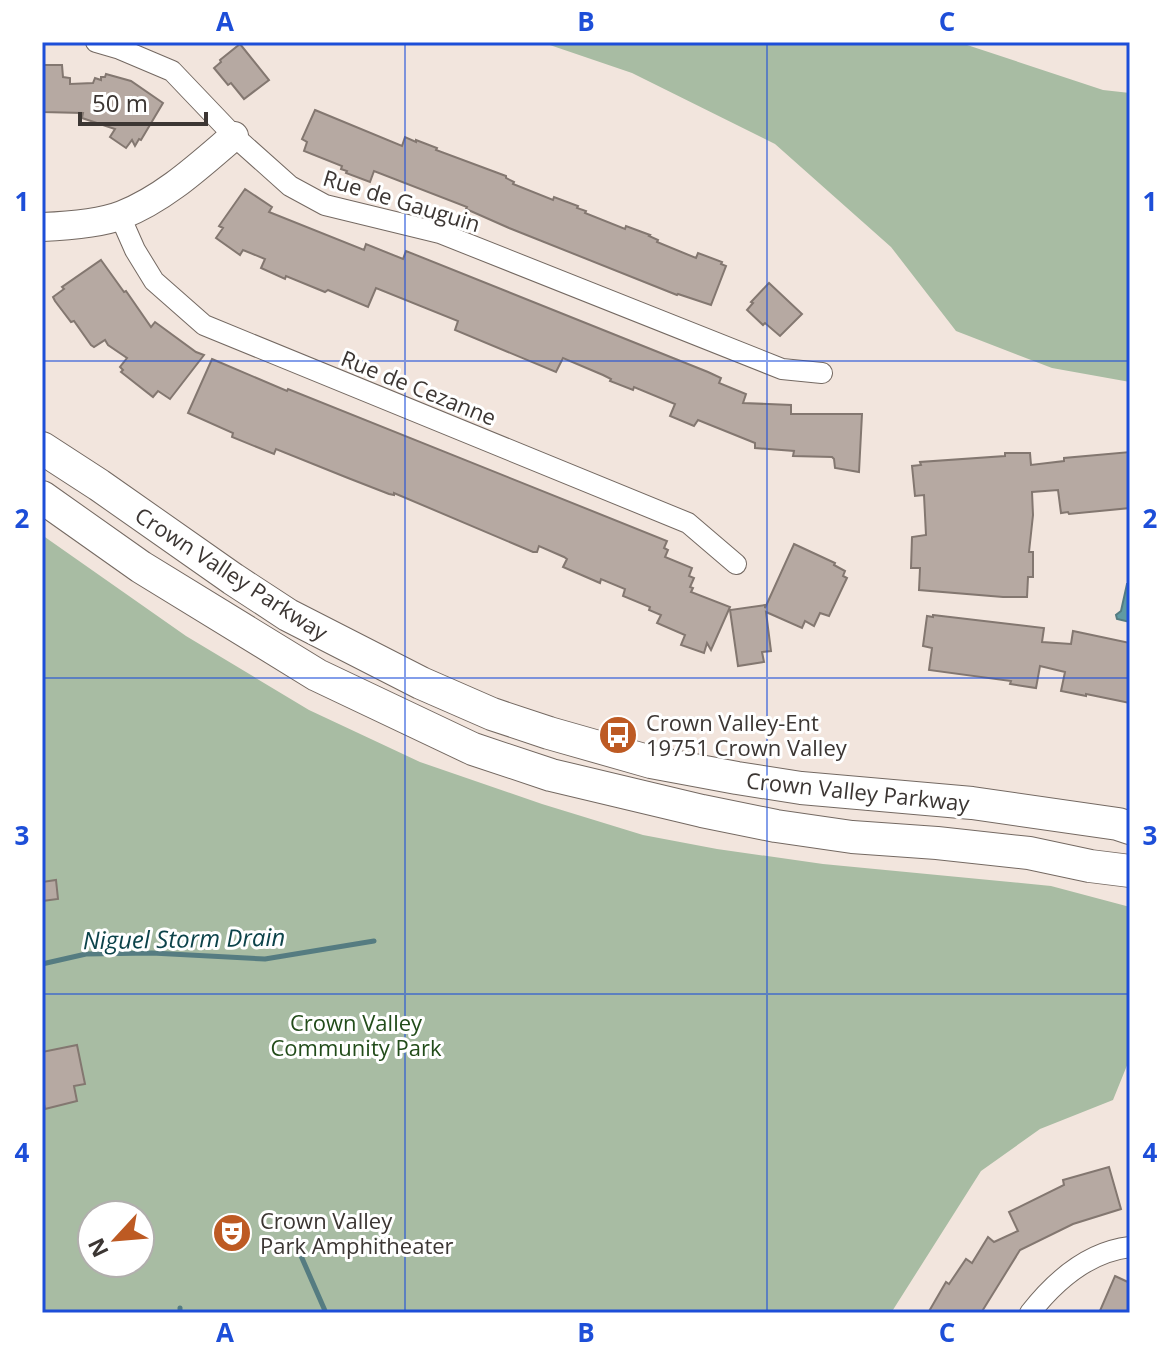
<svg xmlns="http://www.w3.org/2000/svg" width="1172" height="1355" viewBox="0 0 1172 1355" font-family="'Open Sans',sans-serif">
  <rect width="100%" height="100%" fill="#f2e5dd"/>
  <!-- green -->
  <g fill="#a8bca3" fill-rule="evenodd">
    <path d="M541,42H958L1103,90L1130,93V382L1052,368L956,331L891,247L775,144L632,73Z"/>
    <path d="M42,535L186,636L309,710L420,762L542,804L643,835L717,849L823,864L1051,886L1130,907V1058L1113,1100L1040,1129L981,1171L891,1313H42ZM92,1215H140V1263H92Z"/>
  </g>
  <!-- water -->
  <path fill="#609aa3" stroke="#557c81" stroke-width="2" d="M1127,584H1130V622L1117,619L1116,615L1121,611Z"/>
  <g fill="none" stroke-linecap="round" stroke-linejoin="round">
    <!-- stream -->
    <g stroke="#557c81" stroke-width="5">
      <path d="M42,964L86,954L152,953L265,959L374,941"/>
      <path d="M298,1249L326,1313"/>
      <path d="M180,1308V1313"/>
    </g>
  </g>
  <!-- building -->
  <g fill="#b6a9a2" stroke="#837770" stroke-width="2">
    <path d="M240,44L269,80L244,99L231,83L228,85L214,68L221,62L220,60Z"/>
    <path d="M44,65H62L63,77L70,78V84L93,83L95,78L101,80V77H105L106,74L131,81L163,103L141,140L139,139L135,146L132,140L126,148L110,137L115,129L82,118L83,113L43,112V70H44Z"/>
    <path d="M315,110L402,146L405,137L416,142V140L437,148L436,150L506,176V178L514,182L513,184L553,200L554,197L578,206L577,208L586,211L585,213L625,229L626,226L650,235L649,236L658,240L657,242L696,258L698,253L722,262L721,264L726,266L711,305L678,294L677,295L509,228L466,209L467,207L374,171L370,182L346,173L347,171L341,169L342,166L304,151L307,142L302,139Z"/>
    <path d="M245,189L272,207L269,212L364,250L366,244L403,259L406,251L708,372L721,378L719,383L746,394L743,403L791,405V414H862L859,472L835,468L834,459L832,457L793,456L794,451L755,448V443L698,420L694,426L670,416L675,404L634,387L633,390L610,381L611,379L603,375L563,358L556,372L455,330L458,321L376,288L368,307L328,290L325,292L286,276L285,279L261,268L265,259L243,250L240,255L216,238L223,228L219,226Z"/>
    <path d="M101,260L124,292L126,291L151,327L155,322L196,352L204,355L170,399L158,391L153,397L121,372L123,370L120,367L127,358L108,345L105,340L94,347L91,345L74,321L71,322L55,301L53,297L64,289L62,287Z"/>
    <path d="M769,283L802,314L780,336L765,323L763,325L747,310L753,303L751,302Z"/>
    <path d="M212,359L287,391L288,389L667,541L664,548L668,550L665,557L692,568L689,576L694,578L690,587L693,588L691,592L730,607L711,650L707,643L704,653L681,645L685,635L657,623L661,615L649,610L650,607L623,596L625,589L601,579L600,583L563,567L567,559L564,557L539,546L537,552H533L394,493V495L389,494L348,478L276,449L274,454L232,437L233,433L188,413Z"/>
    <path d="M1130,452V508L1069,514L1068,512L1061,513L1058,490L1032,492L1033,515L1029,552H1033V577H1028L1027,597H1003L919,590L920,568H911L912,537L926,535L924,495L915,496L912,466L921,465L920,462L1005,456V453H1030L1031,465L1064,461V458Z"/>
    <path d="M794,544L835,563L834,565L845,571L843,576L847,578L829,616L820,613L814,626L805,621L802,628L766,612L771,651L762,652L764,662L738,666L730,610L765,605V608Z"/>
    <path d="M933,615L1044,628L1042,642L1071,644L1073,631L1130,643V703L1086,694V696L1061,691L1065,672L1040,666L1036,688L1010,684L1011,681L929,670L932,648L923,646L927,616L933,617Z"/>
    <path d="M56,880L58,899L42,901V882Z"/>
    <path d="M77,1045L85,1084L74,1086L77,1101L45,1109L42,1095V1052Z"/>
    <path d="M1109,1167L1121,1209L1073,1224L1020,1250L981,1313H928L946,1282L949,1284L966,1259L972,1263L988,1237L994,1242L1018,1231L1009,1212L1064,1185L1063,1180Z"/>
    <path d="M1115,1276L1130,1283V1313H1099Z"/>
  </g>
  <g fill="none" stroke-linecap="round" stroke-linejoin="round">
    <defs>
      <g id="street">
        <path d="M96,42L120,49L172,71L234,136L290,186L325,205L440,233L782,369L822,373"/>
        <path d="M120,216L135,250L154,281L204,325L688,523L736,564"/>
        <path d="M1030,1313C1055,1281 1087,1252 1130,1247"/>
      </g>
      <path id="secondary" d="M42,227C67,226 99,224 122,215C165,198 200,165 234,136"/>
      <g id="primary">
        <path d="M42,448L99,485L233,579L288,615L421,683L492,714L549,733L651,762L737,778L801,788L972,803L1118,824L1130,828"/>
        <path d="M42,497L141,567L317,675L473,749L551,775L702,811L776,826L852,837L937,843L1029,853L1090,866L1130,871"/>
      </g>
    </defs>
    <!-- street casing -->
    <use href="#street" stroke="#746962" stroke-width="22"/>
    <!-- secondary casing -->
    <use href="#secondary" stroke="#746962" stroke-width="30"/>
    <!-- primary casing -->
    <use href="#primary" stroke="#746962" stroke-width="34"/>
    <!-- street -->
    <use href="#street" stroke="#fff" stroke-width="20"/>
    <!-- secondary -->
    <use href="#secondary" stroke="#fff" stroke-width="28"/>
    <!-- primary -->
    <use href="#primary" stroke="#fff" stroke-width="32"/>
  </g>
  <!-- grid -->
  <path fill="none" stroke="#1d4ed8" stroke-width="2" stroke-opacity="0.55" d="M405,42V1313M767,42V1313M42,361H1130M42,678H1130M42,994H1130"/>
  <!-- icons -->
  <defs>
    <symbol id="bus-disc" viewBox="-11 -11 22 22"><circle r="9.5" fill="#bd5a23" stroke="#fff"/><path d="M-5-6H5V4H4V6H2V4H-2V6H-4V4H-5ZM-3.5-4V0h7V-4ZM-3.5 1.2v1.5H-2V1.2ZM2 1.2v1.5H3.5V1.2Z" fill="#fff"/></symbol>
    <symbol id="theatre-disc" viewBox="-11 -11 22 22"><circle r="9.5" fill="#bd5a23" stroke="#fff"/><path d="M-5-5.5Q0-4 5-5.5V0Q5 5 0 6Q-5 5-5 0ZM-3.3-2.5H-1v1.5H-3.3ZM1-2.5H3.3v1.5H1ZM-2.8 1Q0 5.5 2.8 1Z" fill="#fff"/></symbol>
  </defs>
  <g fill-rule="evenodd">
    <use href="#bus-disc" x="596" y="713" width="44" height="44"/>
    <use href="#theatre-disc" x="210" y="1211" width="44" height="44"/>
  </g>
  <g text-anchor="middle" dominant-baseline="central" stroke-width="6" stroke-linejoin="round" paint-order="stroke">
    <!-- street labels -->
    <g font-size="22" fill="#3c3633" stroke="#fff">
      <text transform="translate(402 200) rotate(17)">Rue de Gauguin</text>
      <text transform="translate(419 387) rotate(22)">Rue de Cezanne</text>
      <text transform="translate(232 573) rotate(33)">Crown Valley Parkway</text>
      <text transform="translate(858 791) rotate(6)">Crown Valley Parkway</text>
    </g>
    <!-- poi labels -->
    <g font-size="22" fill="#3c3633" stroke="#fff" text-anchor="start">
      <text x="646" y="722">Crown Valley-Ent<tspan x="646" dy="25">19751 Crown Valley</tspan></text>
      <text x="260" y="1220">Crown Valley<tspan x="260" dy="25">Park Amphitheater</tspan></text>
    </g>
    <!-- park labels -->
    <g font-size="22" fill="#224c1a" stroke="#fff">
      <text x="356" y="1022">Crown Valley<tspan x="356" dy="25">Community Park</tspan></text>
    </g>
    <!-- water labels -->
    <g font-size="24" font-style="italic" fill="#0c434a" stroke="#fff">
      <text transform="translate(184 938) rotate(-1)">Niguel Storm Drain</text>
    </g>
  </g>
  <!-- border -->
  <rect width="1172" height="1355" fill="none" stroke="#ffffff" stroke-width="88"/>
  <!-- north arrow -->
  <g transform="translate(116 1239) rotate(244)"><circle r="38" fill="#ffffff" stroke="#b1afad" stroke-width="2"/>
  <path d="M0-6L14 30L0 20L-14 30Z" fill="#bd5a23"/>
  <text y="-12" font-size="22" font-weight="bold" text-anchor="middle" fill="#3c3633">N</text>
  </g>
  <!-- scale -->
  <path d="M80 112v12h126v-12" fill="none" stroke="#3c3633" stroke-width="4"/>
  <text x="92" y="112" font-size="24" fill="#3c3633" stroke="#ffffff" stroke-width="6" paint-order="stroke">50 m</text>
  <rect x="44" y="44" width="1084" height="1267" fill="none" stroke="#1d4ed8" stroke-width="3"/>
  <g font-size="26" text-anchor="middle" font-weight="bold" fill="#1d4ed8">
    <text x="225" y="31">A</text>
    <text x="586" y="31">B</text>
    <text x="947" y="31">C</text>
    <text x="22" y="211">1</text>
    <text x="1150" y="211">1</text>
    <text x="22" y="528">2</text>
    <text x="1150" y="528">2</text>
    <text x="22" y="845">3</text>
    <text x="1150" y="845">3</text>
    <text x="22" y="1162">4</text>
    <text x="1150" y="1162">4</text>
    <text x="225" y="1342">A</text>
    <text x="586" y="1342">B</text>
    <text x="947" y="1342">C</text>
  </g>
</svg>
